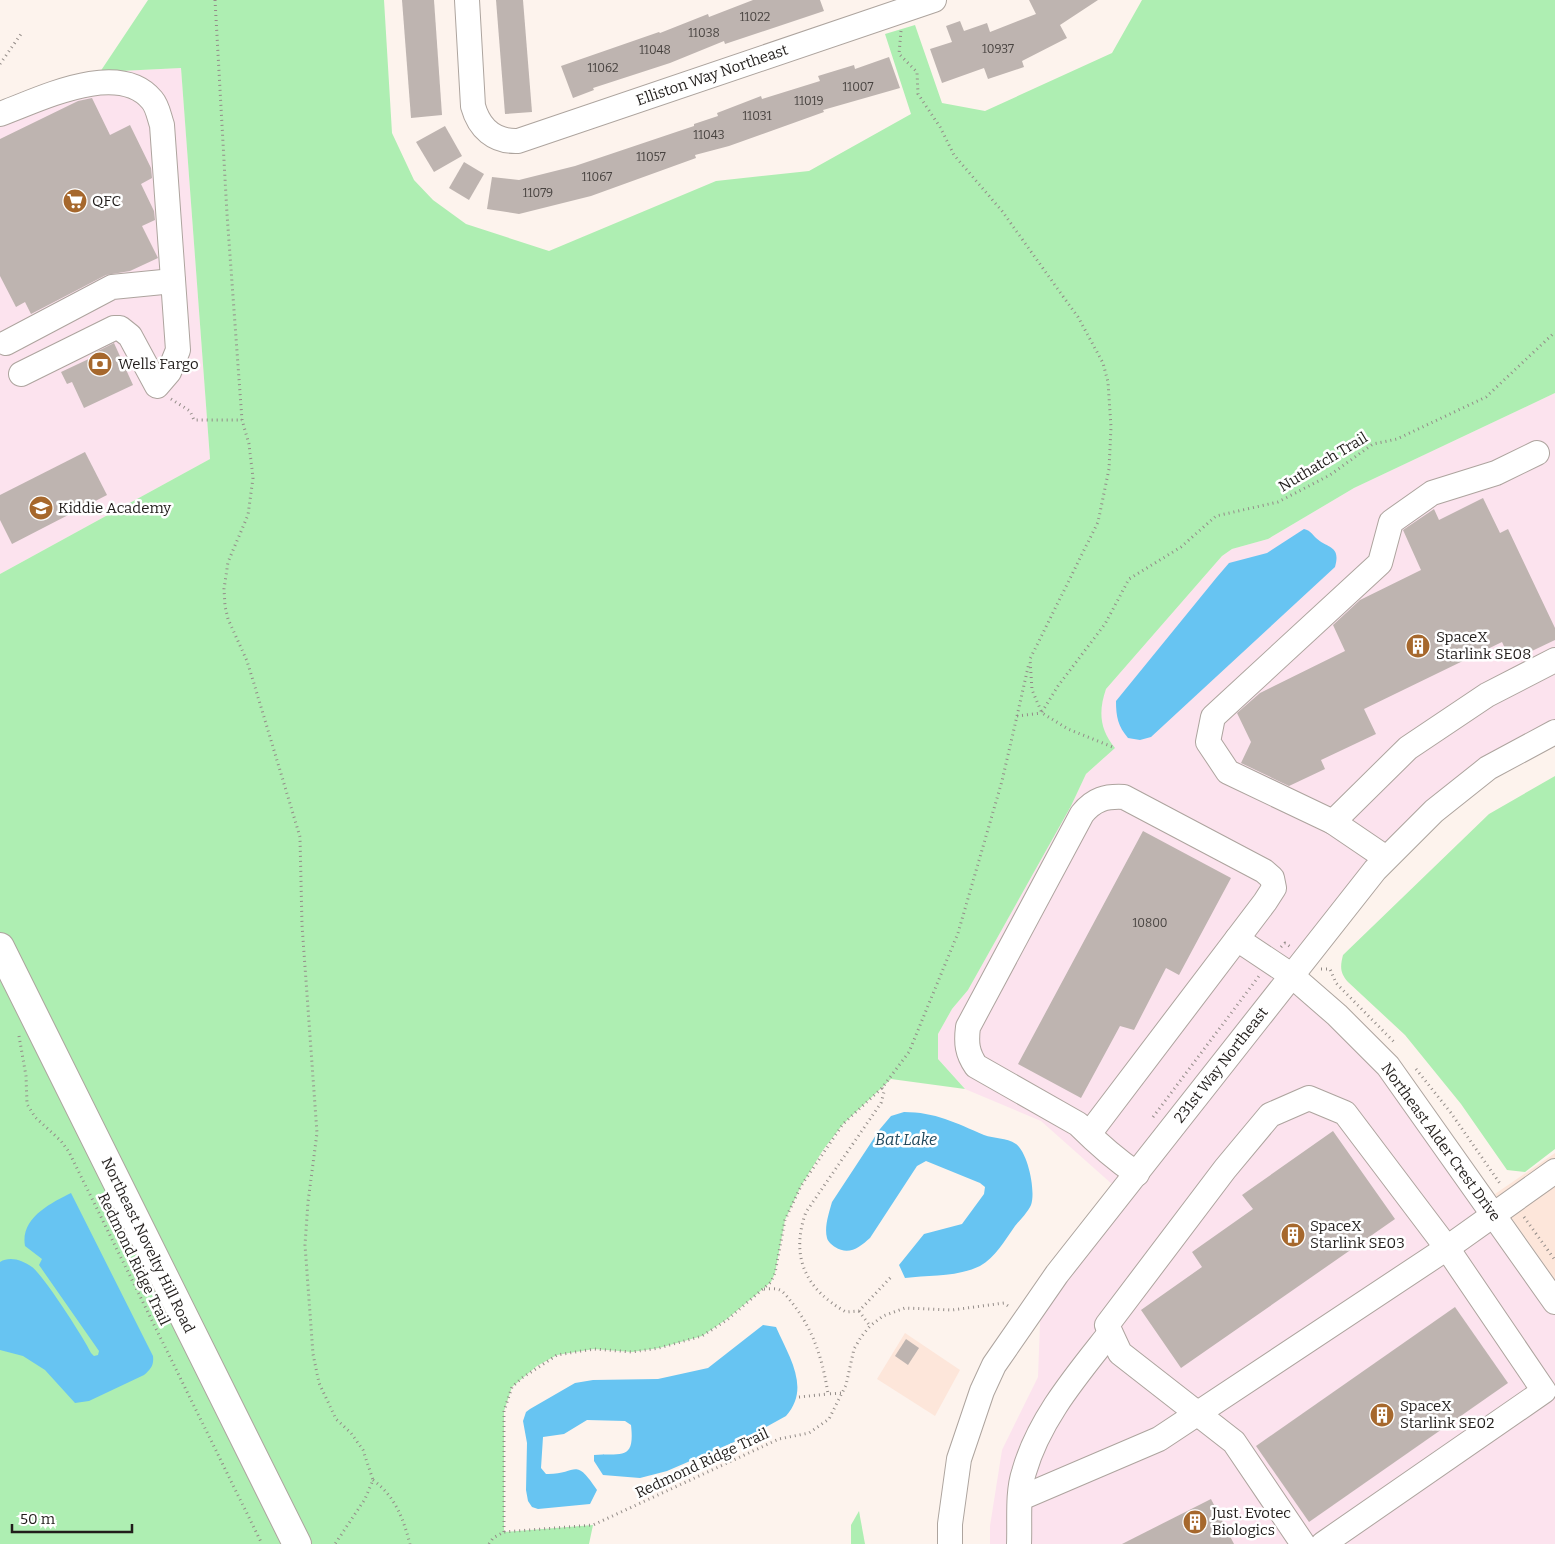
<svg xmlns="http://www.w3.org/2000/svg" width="1555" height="1544" viewBox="0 0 1555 1544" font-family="Bitter,serif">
  <rect width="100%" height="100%" fill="#fdf3ed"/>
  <!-- commercial -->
  <g fill="#fce3ee">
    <path d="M181,68L210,459L0,574V102L100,72Z"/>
    <path d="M1555,393V732L1488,768L1291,975L1337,1015L1555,1302V1544H990V1526L1002,1450L1038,1377L1041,1296L1122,1193L1041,1121L965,1089L938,1059V1034L952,1009L968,990L1071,806L1086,774L1104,758L1105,736L1101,720V703L1106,689L1222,556L1232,549L1268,539L1354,488Z"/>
  </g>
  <!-- industrial -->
  <g fill="#fde6da">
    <path d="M1555,1153V1280L1495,1194Z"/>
    <path d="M905,1333L960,1370L935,1416L877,1379Z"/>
  </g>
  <!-- green -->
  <g fill="#aeeeb2">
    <path d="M148,0H384L392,133L414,180L433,200L466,224L549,251L716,181L809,171L911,114L885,34L915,25L942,103L985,111L1112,53L1142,0H1555V393L1354,488L1268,539L1232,549L1222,556L1106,689C1098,712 1100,730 1115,748L1086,774L1071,806L968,990L952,1009L938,1034V1059L965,1089L891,1079L843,1124L823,1150L801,1186L785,1220L775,1273L771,1282L727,1319L702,1336L659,1348L632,1352L594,1349L557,1355L537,1366L512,1387L504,1411V1532L593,1525L589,1544H0V574L210,459L181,68L100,72Z"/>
    <path d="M1555,776V1149L1525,1172L1507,1170L1461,1104L1405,1035L1348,982C1340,973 1340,967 1343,955L1489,814Z"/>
    <path d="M859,1511L865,1544H851V1525Z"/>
  </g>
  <!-- water -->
  <g fill="#67c4f2">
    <path d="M1304,529C1311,531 1311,533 1316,538C1328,549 1341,545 1335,567L1151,737L1140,740L1128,738C1118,726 1116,717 1116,701L1217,577L1229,563L1267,553Z"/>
    <path d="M904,1112C935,1112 956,1123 984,1135C994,1139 1006,1137 1016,1144C1028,1153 1036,1191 1031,1205C1028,1212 1020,1220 1015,1226C1005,1240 995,1258 980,1266C958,1277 929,1275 905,1278L899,1265L924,1234L962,1224L984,1194L985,1187L980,1183L926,1161L917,1166L870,1238C860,1247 849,1256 835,1247C832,1245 828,1242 827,1238C824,1227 829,1213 832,1202L880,1129L891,1116Z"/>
    <path d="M71,1193L153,1356C154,1365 151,1369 144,1375L89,1401L75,1403L45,1370L23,1356L0,1350V1262C10,1256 22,1260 32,1267C43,1275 84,1338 91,1353L94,1356L98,1355L99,1351L39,1265L42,1259L25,1246C20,1218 51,1203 71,1193Z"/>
    <path d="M763,1325L776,1327C789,1357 811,1388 786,1416L755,1433L667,1471L640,1478L603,1475L594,1461V1455C622,1453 635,1461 631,1425L625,1421L587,1420L564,1434L543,1437L541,1468L546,1474C577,1475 574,1455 597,1490L590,1504L538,1509L532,1507L528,1501L526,1490L527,1443L523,1421L526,1412L530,1409L575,1383L593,1380L658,1379L708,1368Z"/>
  </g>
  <!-- building -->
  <g fill="#beb4b0">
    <path d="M402,0H434L442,115L411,118Z"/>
    <path d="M496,0H523L532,112L505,114Z"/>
    <path d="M753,0H820L824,11L725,44L724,41L670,63L593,88L594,90L573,98L561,66L659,32L660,33L708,14L709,17Z"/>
    <path d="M1029,0H1098L1060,25L1067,38L1022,61L1024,67L988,79L984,68L942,83L930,49L952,42L946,26L960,21L964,31L987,23L990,32L1036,14Z"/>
    <path d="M889,57L900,88L823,110L824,112L729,146L695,155L696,158L591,196L519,214L487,209L492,177L519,180L575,166L694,126V124L718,116L717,113L761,96L762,99L820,81L818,76L854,65L855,69Z"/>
    <path d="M92,98L110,135L130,125L151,168L152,178L141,184L154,211L155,220L142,226L158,258L130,271L106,275L31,314L25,302L16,307L0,276V139L78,101Z"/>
    <path d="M445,126L462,156L434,172L416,142Z"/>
    <path d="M464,162L484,174L469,200L449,188Z"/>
    <path d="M114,343L133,385L84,408L72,382L67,384L61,372L93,357L92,354Z"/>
    <path d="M85,452L107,495L12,544L0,520V495Z"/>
    <path d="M1483,498L1500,533L1508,529L1555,628V640L1511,661L1502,642L1364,709L1376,734L1321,760L1325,769L1289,786L1241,763L1251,742L1237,713L1260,693L1345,651L1333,625L1360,600L1421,570L1403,530L1434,509L1439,520Z"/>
    <path d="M1143,831L1231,878L1179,975L1166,968L1134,1030L1120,1026L1081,1098L1018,1064Z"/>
    <path d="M1333,1131L1395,1219L1181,1368L1141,1310L1202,1267L1192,1252L1253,1209L1242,1195Z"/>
    <path d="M1455,1307L1508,1383L1309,1522L1256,1446Z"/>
    <path d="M906,1339L919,1348L908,1365L895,1356Z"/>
    <path d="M1211,1499L1234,1544H1122Z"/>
  </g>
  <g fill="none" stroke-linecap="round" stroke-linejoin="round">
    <defs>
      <g id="minor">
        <path d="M467,0L473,106C479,128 494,142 518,141L934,0"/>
        <path d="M0,114C39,100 118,59 152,100C158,107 159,117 162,125L178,350L169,372L157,386L130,336L120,328H114L21,374"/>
        <path d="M6,343L112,287L173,281"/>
        <path d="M1333,822L1228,772L1208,742L1213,717L1380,563L1391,522L1432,493L1496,473L1537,453"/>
        <path d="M1386,858L1333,822L1408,748L1487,695L1555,660"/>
        <path d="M1237,939L1291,975L1337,1015L1388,1066L1555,1302"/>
        <path d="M1089,1134L1265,902L1274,888L1272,878L1264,871L1124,797C1106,796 1094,799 1082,814L968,1027C966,1043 967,1053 976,1066L1078,1124C1096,1142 1115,1159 1137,1174"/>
        <path d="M1021,1498L1159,1439L1447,1248L1555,1171"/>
        <path d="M950,1544V1524L959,1459L982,1391L994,1365L1057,1274L1375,870L1434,811L1488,768L1555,732"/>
        <path d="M1019,1544C1020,1521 1017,1493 1024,1472C1039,1419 1077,1375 1110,1333"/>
        <path d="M1303,1544L1234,1442L1120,1353L1107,1325L1225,1169L1270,1115L1309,1098L1345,1113L1447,1248L1544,1391L1323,1544"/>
      </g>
      <path id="major" d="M0,947L297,1544"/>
    </defs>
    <!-- minor casing -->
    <use href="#minor" stroke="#ada49e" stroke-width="26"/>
    <!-- major casing -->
    <use href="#major" stroke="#ada49e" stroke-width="30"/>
    <!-- path -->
    <g stroke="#938c88" stroke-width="3" stroke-dasharray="1 4" stroke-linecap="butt">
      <path d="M215,0L227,214L242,420L249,444L253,478L248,515L228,562L224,589L225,606L228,619L247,661L255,687L300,837L302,925L317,1133L308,1202L305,1245L313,1354L319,1383L336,1419L351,1433L363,1450L373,1480L365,1499L335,1544"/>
      <path d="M901,31L899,54L917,72L918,94L940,127L954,155L1002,211L1062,295L1078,317L1103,363L1108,382L1111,427L1109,469L1098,522L1030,659L1032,690L1042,713L1068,729L1115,748"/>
      <path d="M0,64L21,34"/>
      <path d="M171,399L190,411L194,420H242"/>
      <path d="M1042,712L1058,686L1105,624L1129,579L1181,547L1216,516L1278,502L1330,475L1373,444L1397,439L1486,397L1555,332"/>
      <path d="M1017,716L1029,663"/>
      <path d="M1281,947L1285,943L1292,948"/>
      <path d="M1321,969H1330L1336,983L1395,1043"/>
      <path d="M19,1036L26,1076L27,1104L35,1117L61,1141L69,1152L262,1544"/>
      <path d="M1416,1069L1451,1113L1501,1185"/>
      <path d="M882,1088L884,1092L881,1103L806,1212C790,1256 805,1289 846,1312L859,1311L891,1277"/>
      <path d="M1153,1117L1259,976"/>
      <path d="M1524,1217L1555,1260"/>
      <path d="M764,1289C769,1289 775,1288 780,1290C785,1293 789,1299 793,1304C814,1331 823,1361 828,1394L842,1393"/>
      <path d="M859,1311L870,1326"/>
      <path d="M799,1397L828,1394"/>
      <path d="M373,1480C395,1496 403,1518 410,1544"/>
      <path d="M504,1532V1411L512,1387L522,1378L557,1355L594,1349L632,1352L659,1348L702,1336L727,1320L771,1282L775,1273L785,1220L801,1186L843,1124L882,1088L909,1052L958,933L1002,781L1017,716L1042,713"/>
      <path d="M489,1544L493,1538L504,1532L593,1525L779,1439L809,1433L829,1419L846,1385L854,1349L861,1337L870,1326L883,1316L905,1308L952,1310L1004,1303L1011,1308"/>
    </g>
    <!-- minor -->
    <use href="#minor" stroke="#fff" stroke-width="24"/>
    <!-- major -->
    <use href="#major" stroke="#fff" stroke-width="28"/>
  </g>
  <!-- icons -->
  <defs>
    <symbol id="supermarket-disc" viewBox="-11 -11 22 22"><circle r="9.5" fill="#a6682d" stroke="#fff"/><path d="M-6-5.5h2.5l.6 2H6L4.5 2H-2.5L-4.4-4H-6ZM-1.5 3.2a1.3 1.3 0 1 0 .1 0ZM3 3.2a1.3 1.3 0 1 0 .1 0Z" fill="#fff"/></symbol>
    <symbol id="bank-disc" viewBox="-11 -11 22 22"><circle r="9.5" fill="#a6682d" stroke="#fff"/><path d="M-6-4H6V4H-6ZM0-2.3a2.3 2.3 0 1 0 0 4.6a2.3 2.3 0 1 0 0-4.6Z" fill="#fff"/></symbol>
    <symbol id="school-disc" viewBox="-11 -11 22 22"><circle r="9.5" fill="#a6682d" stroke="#fff"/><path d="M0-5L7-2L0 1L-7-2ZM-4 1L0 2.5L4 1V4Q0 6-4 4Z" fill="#fff"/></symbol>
    <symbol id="building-disc" viewBox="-11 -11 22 22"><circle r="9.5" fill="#a6682d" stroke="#fff"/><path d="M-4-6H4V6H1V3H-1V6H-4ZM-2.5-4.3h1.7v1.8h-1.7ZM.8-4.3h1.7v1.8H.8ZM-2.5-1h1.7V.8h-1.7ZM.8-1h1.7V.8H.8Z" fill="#fff"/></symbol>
  </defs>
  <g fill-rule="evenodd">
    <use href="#supermarket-disc" x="61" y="187" width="28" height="28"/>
    <use href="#bank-disc" x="86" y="350" width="28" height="28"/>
    <use href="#school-disc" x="27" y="494" width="28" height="28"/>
    <use href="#building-disc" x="1404" y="632" width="28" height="28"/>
    <use href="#building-disc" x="1279" y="1221" width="28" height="28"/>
    <use href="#building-disc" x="1368" y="1401" width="28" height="28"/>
    <use href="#building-disc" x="1181" y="1508" width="28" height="28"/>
  </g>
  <g text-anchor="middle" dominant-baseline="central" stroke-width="5" stroke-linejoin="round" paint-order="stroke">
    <!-- number labels -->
    <g font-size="12" fill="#484340">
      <text x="755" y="17">11022</text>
      <text x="704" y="33">11038</text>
      <text x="998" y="49">10937</text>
      <text x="655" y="50">11048</text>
      <text x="603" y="68">11062</text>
      <text x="858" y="87">11007</text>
      <text x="809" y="101">11019</text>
      <text x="757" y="116">11031</text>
      <text x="709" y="135">11043</text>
      <text x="651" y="157">11057</text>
      <text x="597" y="177">11067</text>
      <text x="538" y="193">11079</text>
      <text x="1150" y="923">10800</text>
    </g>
    <!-- street labels -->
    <g font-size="15" fill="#211d1b" stroke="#fff">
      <text transform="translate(712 75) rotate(-19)">Elliston Way Northeast</text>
      <text transform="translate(1323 462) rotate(-31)">Nuthatch Trail</text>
      <text transform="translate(1221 1065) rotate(-52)">231st Way Northeast</text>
      <text transform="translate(1441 1142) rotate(54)">Northeast Alder Crest Drive</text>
      <text transform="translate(148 1245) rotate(64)">Northeast Novelty Hill Road</text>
      <text transform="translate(134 1259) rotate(64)">Redmond Ridge Trail</text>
      <text transform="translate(702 1463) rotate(-25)">Redmond Ridge Trail</text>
    </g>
    <!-- poi labels -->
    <g font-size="15" fill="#211d1b" stroke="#fff" text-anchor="start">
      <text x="92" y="201">QFC</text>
      <text x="118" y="364">Wells Fargo</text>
      <text x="58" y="508">Kiddie Academy</text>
      <text x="1436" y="637">SpaceX<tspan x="1436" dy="17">Starlink SE08</tspan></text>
      <text x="1310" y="1226">SpaceX<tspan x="1310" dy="17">Starlink SE03</tspan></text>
      <text x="1400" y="1406">SpaceX<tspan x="1400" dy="17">Starlink SE02</tspan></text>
      <text x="1212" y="1513">Just. Evotec<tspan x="1212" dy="17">Biologics</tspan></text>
    </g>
    <!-- water labels -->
    <g font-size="16" font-style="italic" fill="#22495d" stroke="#fff">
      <text x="906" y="1139">Bat Lake</text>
    </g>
  </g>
  <!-- scale -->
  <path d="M12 1524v8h120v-8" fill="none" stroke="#211d1b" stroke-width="2.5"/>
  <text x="20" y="1524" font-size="15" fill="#211d1b" stroke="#ffffff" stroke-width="4" paint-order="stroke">50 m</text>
</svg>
